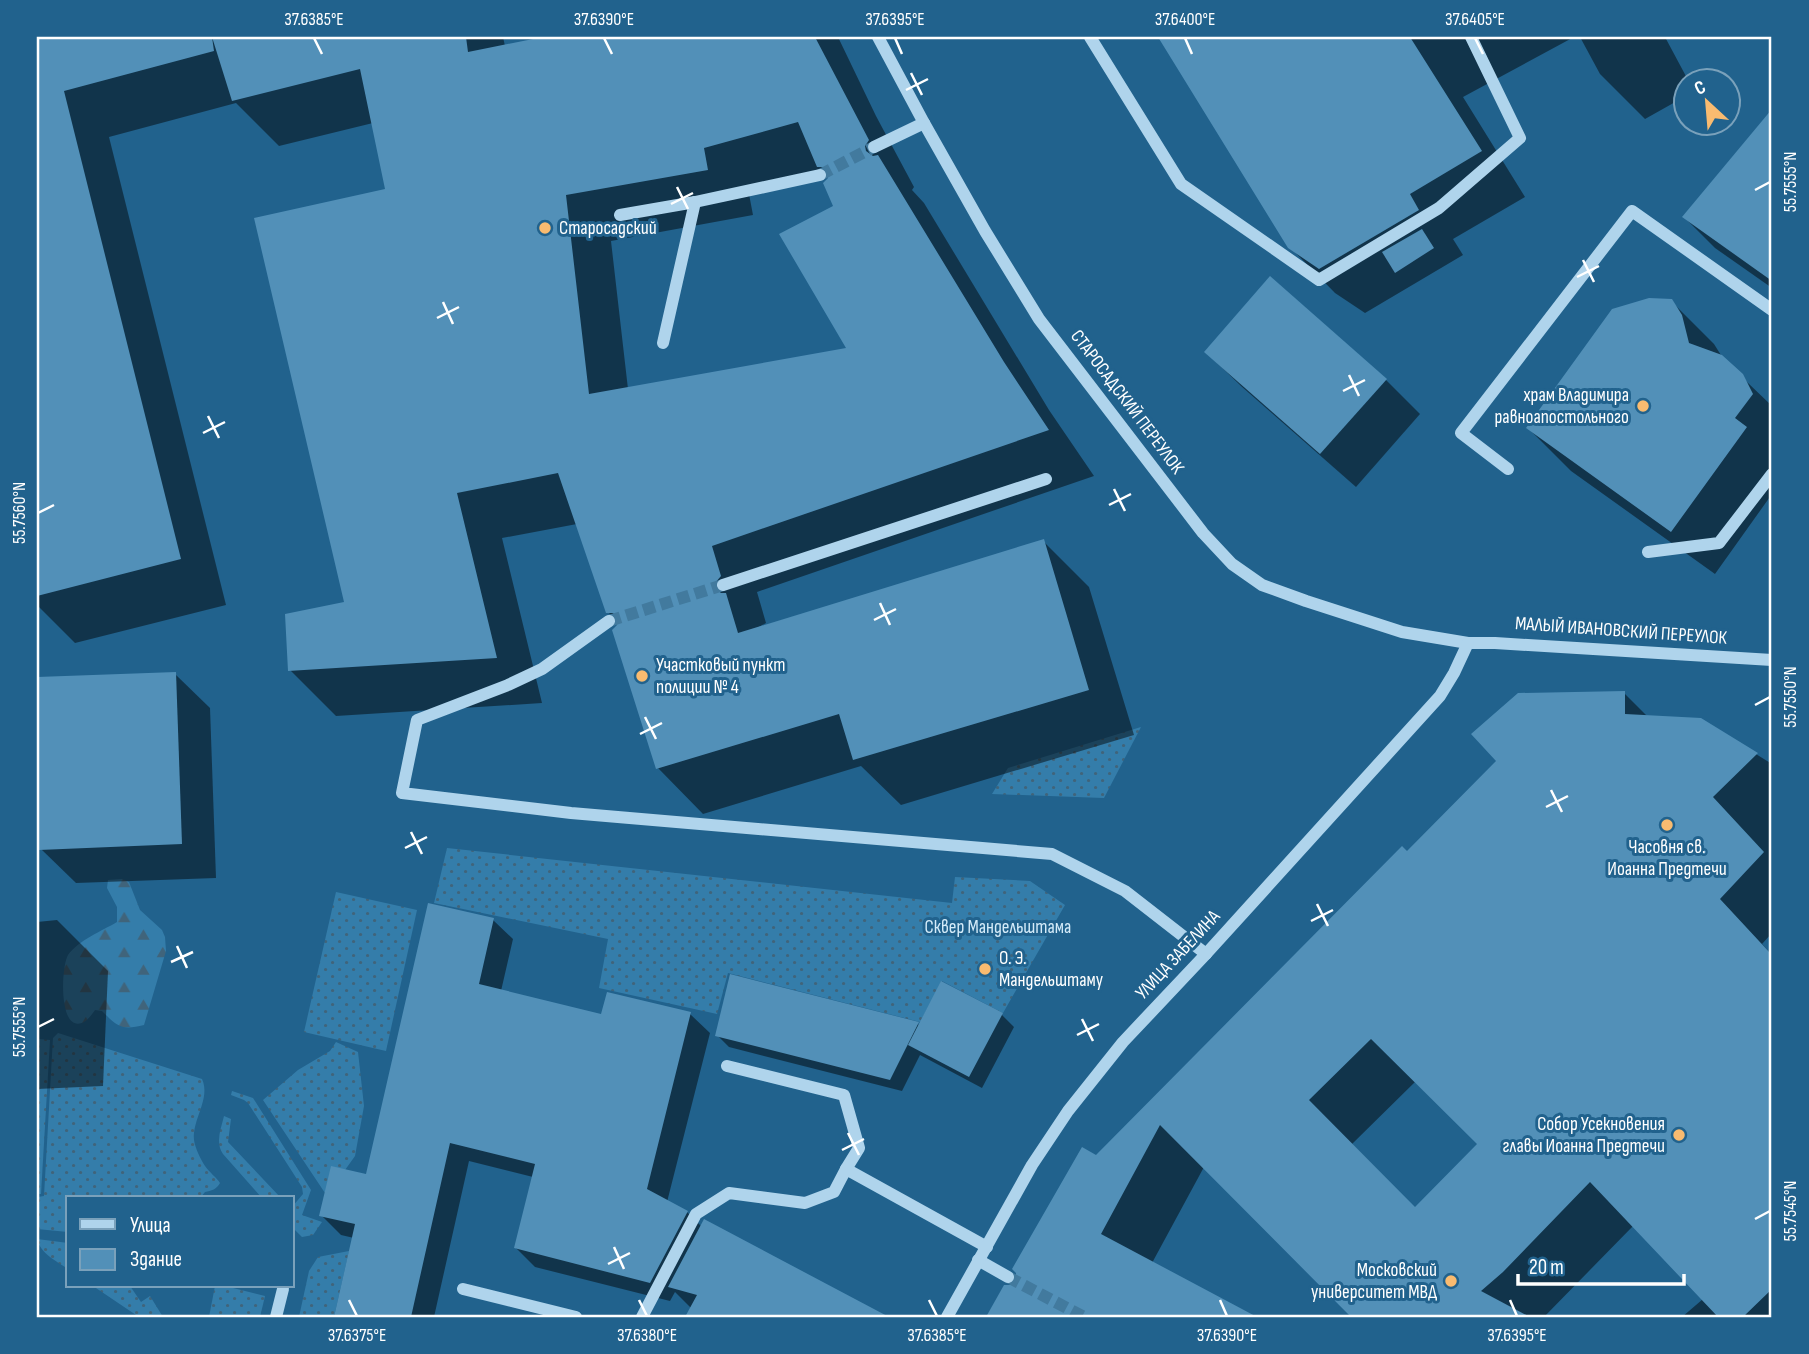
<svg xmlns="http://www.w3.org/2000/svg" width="1809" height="1354" viewBox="0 0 1809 1354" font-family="'Sofia Sans Condensed',sans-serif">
  <defs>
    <pattern id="grass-dots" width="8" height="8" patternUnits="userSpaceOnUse" patternTransform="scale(1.75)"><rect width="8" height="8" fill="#347daa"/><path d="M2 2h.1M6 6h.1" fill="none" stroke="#40647b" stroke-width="1.8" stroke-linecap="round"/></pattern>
    <pattern id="forest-firs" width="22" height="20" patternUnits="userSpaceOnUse" patternTransform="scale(1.75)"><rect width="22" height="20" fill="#347daa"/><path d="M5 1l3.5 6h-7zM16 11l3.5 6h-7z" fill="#40647b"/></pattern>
  </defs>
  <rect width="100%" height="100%" fill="#21628d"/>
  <!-- grass -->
  <g fill="url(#grass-dots)">
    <path d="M1141,727L1104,798L992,794L1008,768Z"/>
    <path d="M447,848L952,903L955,877L1030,881L1065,905L1003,1013L942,981L920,1022L728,973L717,1014L599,988L608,939L434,903Z"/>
    <path d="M336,892L417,910L386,1051L304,1032Z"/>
    <path d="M58,1033L202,1079C211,1099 192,1119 194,1140C195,1148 201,1160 205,1166C210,1173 216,1177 220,1183C217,1189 211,1191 205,1192L200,1198H68V1232L37,1229L38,1197L44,1196L53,1038Z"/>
    <path d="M38,1039L50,1040L41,1194H37Z"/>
    <path d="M336,1042L358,1052L364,1106L355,1156L345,1170L325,1193L263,1100L298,1070L330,1051Z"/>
    <path d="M232,1091L253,1098L311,1190L302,1215L322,1222L313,1235L302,1237L292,1227V1207L303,1194L302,1187L248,1103L244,1100L231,1095Z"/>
    <path d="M224,1116L231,1119L228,1142L280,1197L279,1198H262L223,1154C215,1142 221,1129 224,1116Z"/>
    <path d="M37,1239L68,1243V1269C55,1260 41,1254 37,1239Z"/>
    <path d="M349,1251L334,1317H299L309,1271L318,1257Z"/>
    <path d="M93,1286H130L141,1302L150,1296L163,1317H139Z"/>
    <path d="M215,1286H225L265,1296L260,1317H209Z"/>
  </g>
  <!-- forest -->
  <path fill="url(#forest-firs)" d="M122,879L129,882L140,910L162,930L165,937L166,951L144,1025C121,1031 117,1026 102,1011L95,1010C92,1014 88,1020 84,1022C58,1035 61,967 68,955C79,940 102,931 117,922V907L107,888L108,880Z"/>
  <!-- shadow -->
  <g fill="#0007" fill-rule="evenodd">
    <path d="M37,37H503L505,46L552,37H838L876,116L914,187L912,190L924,203L1049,410L1094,476L757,592L766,623L757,628L1043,541L1089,587L1134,735L901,805L861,766L703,814L658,768L619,623L608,612L577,524L502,538L542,703L336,716L290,670L346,604L387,190L373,123L279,146L236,103L109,137L226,605L75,643L37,605ZM825,172L830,177L835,206L848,349L628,389L611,241L753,215L749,194Z"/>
    <path d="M1160,37H1574L1463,97L1525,197L1453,239L1463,255L1365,313L1335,293L1290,247Z"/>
    <path d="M1580,37H1665L1688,80H1686V96L1645,119L1600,74Z"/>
    <path d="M1772,112V288L1715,248L1684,217Z"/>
    <path d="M1671,301L1714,344L1724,360L1772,406V494L1715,574L1571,471L1528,428Z"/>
    <path d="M1206,352L1386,380L1420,414L1356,487L1241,386Z"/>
    <path d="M175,674L210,708L216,878L76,883L41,849L37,679Z"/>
    <path d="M1624,693L1648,717L1701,720L1772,764V933L1762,944L1772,955V1317H1682L1703,1299L1634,1225L1544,1317H1354L1204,1167L1152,1263L1193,1285L1233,1317H988L1005,1286L1013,1287L1097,1157L1407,854ZM1415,1082L1479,1144L1416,1209L1352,1144Z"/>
    <path d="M57,920L108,971L103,1086L37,1089V922Z"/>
    <path d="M493,920L513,939L501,991L602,1016L690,1014L710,1033L667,1202L687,1212L702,1227L847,1297L867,1317H687L692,1309L675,1292L670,1301L535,1267L516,1248L533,1177L469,1161L434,1317H336L354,1238L341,1235L321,1215L368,1177Z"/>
    <path d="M942,983L1002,1015L1014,1027L982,1088L920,1055L902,1091L729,1047L717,1035L918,1024L920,1026Z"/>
  </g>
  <!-- building -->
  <g fill="#5290b8" fill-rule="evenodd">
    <path d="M37,37H466L468,52L543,37H815L869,140L865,146L866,151L873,156L878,155L1004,362L1049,430L712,546L721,576L715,583V588L721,593H726L738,633L1044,539L1089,690L853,760L839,714L656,769L612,630L617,625L618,619L613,613H606L558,473L457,493L497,658L288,671L285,614L344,602L254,218L385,189L360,69L232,101L212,37L214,51L64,91L181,559L37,596ZM798,122L817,167H823L828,173V178L823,183L833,206L779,234L846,348L589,394L566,195L708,170L704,148Z"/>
    <path d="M1158,37H1410L1482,151L1410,194L1419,210L1319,269L1288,248Z"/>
    <path d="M1772,109V281L1682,217Z"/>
    <path d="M1422,229L1434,248L1395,273L1382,252Z"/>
    <path d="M1270,276L1387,379L1320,454L1204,352Z"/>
    <path d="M1649,298L1672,299L1682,315L1689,343L1722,355L1743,374L1753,394L1735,418L1747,427L1671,532L1526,428L1612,309Z"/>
    <path d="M176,672L182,844L39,850L37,772V677Z"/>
    <path d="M1625,691V714L1701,718L1758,753L1713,797L1764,852L1720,899L1772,955V1289L1743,1317H1718L1590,1182L1503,1272L1481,1291L1530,1317H1351L1160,1125L1101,1234L1257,1317H986L1004,1285H1012L1016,1281V1273L1012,1269L1082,1147L1096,1155L1402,846L1407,851L1496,761L1471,734L1518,693ZM1371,1039L1477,1144L1415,1207L1309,1100Z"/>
    <path d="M428,903L494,918L479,984L601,1014L607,992L691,1012L647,1189L688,1211L650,1283L514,1248L535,1164L450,1143L411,1317H334L355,1224L319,1216L331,1166L366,1174Z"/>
    <path d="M730,974L919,1022L890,1080L715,1036Z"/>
    <path d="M941,981L1003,1013L969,1077L908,1045Z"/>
    <path d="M704,1219L770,1254L889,1317H685L697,1295L668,1287Z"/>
  </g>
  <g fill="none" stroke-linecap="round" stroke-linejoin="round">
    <!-- minor-tunnel -->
    <g stroke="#427a9e" stroke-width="12" stroke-dasharray="12 6" stroke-linecap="butt">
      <path d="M820,175L874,147"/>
      <path d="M609,621L723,585"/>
      <path d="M1008,1277L1084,1317"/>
    </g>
    <!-- minor -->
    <g stroke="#afd4ec" stroke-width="12">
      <path d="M878,37L924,123L985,231L1039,319L1203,533L1232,564L1262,585L1306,601L1402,632L1468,643H1495L1772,660"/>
      <path d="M1090,37L1181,184L1319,280L1439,208L1520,138L1471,37"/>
      <path d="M874,147L924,123"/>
      <path d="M620,215L695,202L820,175"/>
      <path d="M663,343L695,202"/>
      <path d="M1508,469L1461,433L1632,211L1772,310"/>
      <path d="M1648,552L1719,543L1772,474"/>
      <path d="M723,585L1046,479"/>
      <path d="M609,621L542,669L508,685L417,720L402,793L571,813L1052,854L1125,891L1206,954"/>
      <path d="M727,1066L844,1095L859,1148L846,1169"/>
      <path d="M978,1260L1008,1277"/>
      <path d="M463,1289L576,1317"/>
      <path d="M276,1317L283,1289"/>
      <path d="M642,1317L696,1214L729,1193L805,1203L834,1192L846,1169L987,1247"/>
      <path d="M947,1317L1032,1165L1068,1111L1123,1042L1206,954L1440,696L1454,673L1468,643"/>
    </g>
  </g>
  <!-- ticks -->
  <path fill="none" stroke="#fff" stroke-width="2.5" d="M314,38L322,54M604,38L612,54M895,38L902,54M1185,38L1192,54M1475,38L1483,54M911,73L922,95M906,90L928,79M677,187L688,209M1755,190L1770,182M671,204L693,193M1583,260L1594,282M1577,277L1599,266M443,302L453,324M437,318L459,307M1349,375L1359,396M1343,391L1365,380M208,416L219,438M203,433L225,422M1114,489L1125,511M1109,505L1131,494M38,513L54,505M880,603L890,625M874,620L896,609M1755,705L1770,697M645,717L656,739M640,734L662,723M1551,790L1562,812M1546,807L1568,796M411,832L422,854M405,848L427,837M1317,904L1328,926M1311,921L1333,910M177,946L187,968M171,962L193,952M1082,1019L1093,1041M38,1027L54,1019M1077,1035L1099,1024M848,1133L859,1155M842,1150L864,1139M1755,1219L1770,1211M614,1247L624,1269M608,1264L630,1253M349,1300L357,1316M639,1300L647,1316M929,1300L937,1316M1220,1300L1227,1316M1510,1300L1517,1316"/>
  <!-- markers -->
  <g fill="#f9bb70" stroke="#21628d" stroke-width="2.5">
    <circle cx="545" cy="228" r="7"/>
    <circle cx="1643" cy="406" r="7"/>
    <circle cx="642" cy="676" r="7"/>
    <circle cx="1667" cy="825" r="7"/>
    <circle cx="985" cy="969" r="7"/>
    <circle cx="1679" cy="1135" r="7"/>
    <circle cx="1451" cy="1281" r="7"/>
  </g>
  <g text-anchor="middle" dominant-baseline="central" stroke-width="6" stroke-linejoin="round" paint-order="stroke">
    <!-- poi labels -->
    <g font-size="19" fill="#fff" stroke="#21628d" text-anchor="start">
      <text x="559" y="228">Старосадский</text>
      <text x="1629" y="395" text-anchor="end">храм Владимира<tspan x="1629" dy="22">равноапостольного</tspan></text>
      <text x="656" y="665">Участковый пункт<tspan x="656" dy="22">полиции № 4</tspan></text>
      <text x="1667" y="847" text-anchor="middle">Часовня св.<tspan x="1667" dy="22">Иоанна Предтечи</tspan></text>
      <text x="999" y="958">О. Э.<tspan x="999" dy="22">Мандельштаму</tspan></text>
      <text x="1665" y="1124" text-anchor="end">Собор Усекновения<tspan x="1665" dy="22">главы Иоанна Предтечи</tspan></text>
      <text x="1437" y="1270" text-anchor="end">Московский<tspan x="1437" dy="22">университет МВД</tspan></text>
    </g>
    <!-- street labels -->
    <g font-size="19" fill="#fff" stroke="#21628d">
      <text transform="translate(1127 402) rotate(53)">СТАРОСАДСКИЙ ПЕРЕУЛОК</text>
      <text transform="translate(1621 631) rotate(4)">МАЛЫЙ ИВАНОВСКИЙ ПЕРЕУЛОК</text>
      <text transform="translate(1178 955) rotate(-47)">УЛИЦА ЗАБЕЛИНА</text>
    </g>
    <!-- park labels -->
    <g font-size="19" fill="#d4ebf9" stroke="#21628d">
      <text x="998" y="927">Сквер Мандельштама</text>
    </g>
  </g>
  <!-- border -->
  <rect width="1809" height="1354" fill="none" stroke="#21628d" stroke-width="77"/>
  <!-- legend -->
  <rect x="66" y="1196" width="228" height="91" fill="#21628d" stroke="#7aa1bb" stroke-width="2"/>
  <rect x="80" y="1219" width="35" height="10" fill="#afd4ec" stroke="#7aa1bb" stroke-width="2"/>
  <text x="130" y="1232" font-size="21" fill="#ffffff">Улица</text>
  <rect x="80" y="1249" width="35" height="21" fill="#5290b8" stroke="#7aa1bb" stroke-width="2"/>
  <text x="130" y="1266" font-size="21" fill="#ffffff">Здание</text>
  <!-- north arrow -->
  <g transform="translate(1707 102) rotate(334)"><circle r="33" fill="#21628d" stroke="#7aa1bb" stroke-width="2"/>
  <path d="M0-5L12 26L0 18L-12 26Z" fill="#f9bb70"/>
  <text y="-10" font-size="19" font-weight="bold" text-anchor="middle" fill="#ffffff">С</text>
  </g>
  <!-- scale -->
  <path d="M1518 1274v10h166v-10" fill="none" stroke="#ffffff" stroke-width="3.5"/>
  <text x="1529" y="1274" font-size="21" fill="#ffffff" stroke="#21628d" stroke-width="5" paint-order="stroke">20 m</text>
  <rect x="38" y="38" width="1732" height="1278" fill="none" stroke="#fff" stroke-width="2.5"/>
  <g font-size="18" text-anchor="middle" fill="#fff">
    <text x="314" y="25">37.6385°E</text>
    <text x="604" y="25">37.6390°E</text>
    <text x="895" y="25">37.6395°E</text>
    <text x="1185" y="25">37.6400°E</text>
    <text x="1475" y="25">37.6405°E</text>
    <text transform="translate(1790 182) rotate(-90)" y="6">55.7555°N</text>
    <text transform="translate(19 513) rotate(-90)" y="6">55.7560°N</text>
    <text transform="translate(1790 697) rotate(-90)" y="6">55.7550°N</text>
    <text transform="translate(19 1027) rotate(-90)" y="6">55.7555°N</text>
    <text transform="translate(1790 1211) rotate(-90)" y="6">55.7545°N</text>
    <text x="357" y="1341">37.6375°E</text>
    <text x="647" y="1341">37.6380°E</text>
    <text x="937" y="1341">37.6385°E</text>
    <text x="1227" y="1341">37.6390°E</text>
    <text x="1517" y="1341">37.6395°E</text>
  </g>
</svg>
